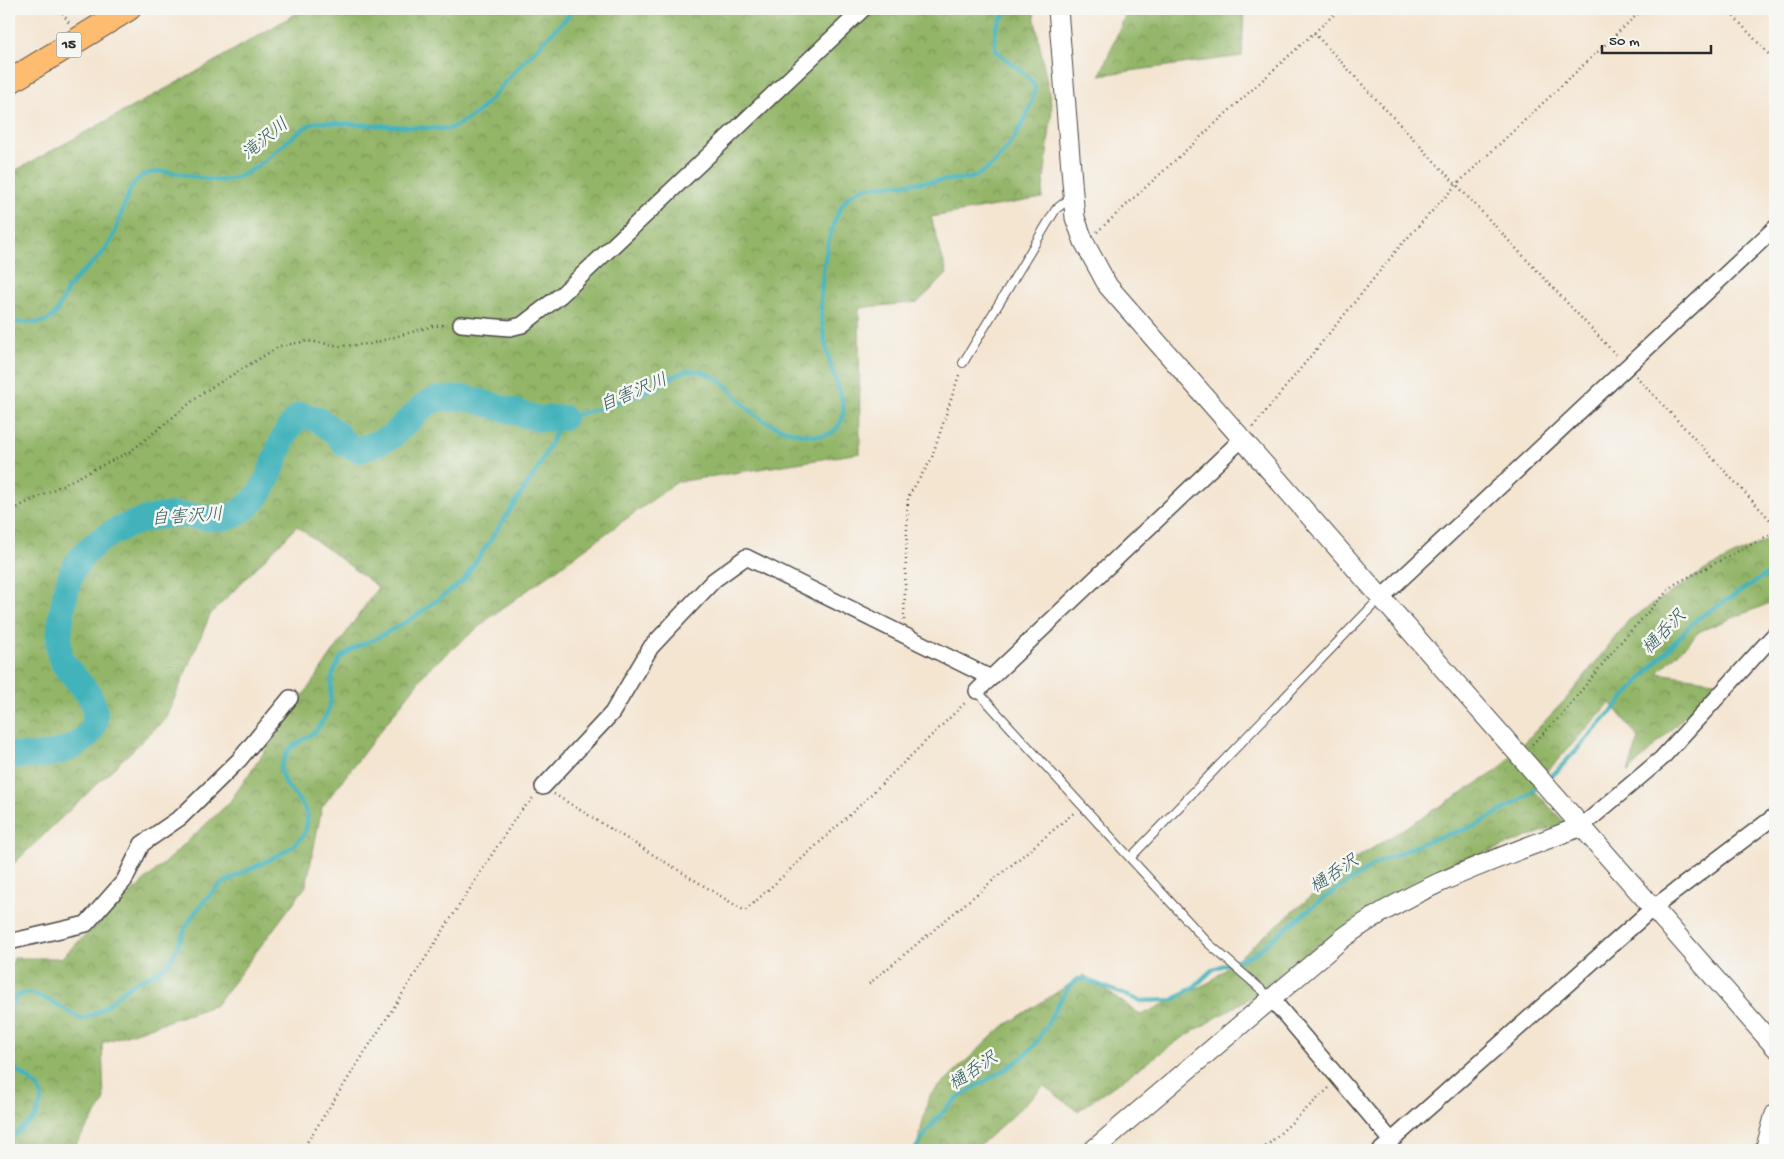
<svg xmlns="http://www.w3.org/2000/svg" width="1784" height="1159" viewBox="0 0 1784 1159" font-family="'Gochi Hand','Klee One',sans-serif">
  <defs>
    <pattern id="forest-crowns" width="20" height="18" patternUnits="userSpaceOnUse" patternTransform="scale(1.25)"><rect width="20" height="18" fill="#93b568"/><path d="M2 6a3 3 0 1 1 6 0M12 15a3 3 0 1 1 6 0" fill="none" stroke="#789356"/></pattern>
  </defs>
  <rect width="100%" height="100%" fill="#f6f6f2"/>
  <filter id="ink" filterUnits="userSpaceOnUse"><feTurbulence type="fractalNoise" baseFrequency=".02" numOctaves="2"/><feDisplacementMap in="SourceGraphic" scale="10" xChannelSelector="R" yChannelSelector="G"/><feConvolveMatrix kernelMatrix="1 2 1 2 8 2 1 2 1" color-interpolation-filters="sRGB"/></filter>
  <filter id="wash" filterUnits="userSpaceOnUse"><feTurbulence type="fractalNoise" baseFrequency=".0096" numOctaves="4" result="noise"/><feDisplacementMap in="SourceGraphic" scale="20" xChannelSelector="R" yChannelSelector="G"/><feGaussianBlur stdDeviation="1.12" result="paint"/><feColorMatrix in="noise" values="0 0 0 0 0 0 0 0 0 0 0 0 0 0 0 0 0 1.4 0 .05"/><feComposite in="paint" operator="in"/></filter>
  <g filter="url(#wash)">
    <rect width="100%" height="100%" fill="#f4e5d1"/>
    <!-- forest -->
    <g fill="url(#forest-crowns)" stroke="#5f704a">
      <path d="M304,9H1033L1052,109L1042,198L931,217L947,274L918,302L859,308L860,453L677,482L492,616L428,669L322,807L306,886L216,1005L102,1043L104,1102L72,1150H13L9,1148V970L14,958H61L229,803L378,587L297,526L210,615L166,718L9,868V174L191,75Z"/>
      <path d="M1128,9H1244L1242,56L1100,75Z"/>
      <path d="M1775,536V601L1700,631L1658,673L1720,682L1628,772L1639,738L1610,703L1532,788L1565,823L1435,872L1381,900L1256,994L1179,1040L1078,1111L1044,1086L975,1150H916L929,1096L1001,1028L1084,975L1141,1015L1210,982L1355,859L1497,771L1567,698L1629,620L1705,570Z"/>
    </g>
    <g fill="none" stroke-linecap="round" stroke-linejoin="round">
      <!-- stream -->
      <g stroke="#43b3bb" stroke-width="4.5">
        <path d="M9,322C20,322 36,325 46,321C58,316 63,297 69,287C81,269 102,260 112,239C119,225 126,194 134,183C156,157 198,184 225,180C262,175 283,136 316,122L448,129C482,116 491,97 514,72C532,53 550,35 568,16L572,9"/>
        <path d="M1547,780L1558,770L1694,621L1775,569"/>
        <path d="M9,1042C10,1030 9,1015 12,1004C22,976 66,1012 82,1019C105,1012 110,1000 128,987C143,976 161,974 172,958C178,948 181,937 186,927C194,912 205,899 217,888C237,870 297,855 305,831C316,801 284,797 280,768L289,749L316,731L326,716L330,705L332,677L340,658L354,648L377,638L413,618L463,581L537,470L563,418C594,411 623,402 652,389C664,383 674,374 686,371C692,370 703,371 708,374C731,383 742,408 763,420C778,429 825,445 837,428C852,410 836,386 831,367C827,353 824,337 822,322C818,290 826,228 845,201C851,193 859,190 867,187L971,178C1001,168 1031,117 1035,86L1026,75L996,51C992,34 996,17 1013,9"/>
        <path d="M9,1063L39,1088L42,1099L35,1118L9,1139"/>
        <path d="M915,1150C926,1132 939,1113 956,1100C978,1082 1008,1072 1029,1051C1048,1033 1059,991 1078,979L1087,980L1141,1001L1173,1000L1194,987L1213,969L1254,954L1320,901L1377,863L1427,841L1475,826L1527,796L1539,786"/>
      </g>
      <!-- river -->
      <path stroke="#43b3bb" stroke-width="26" d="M9,754C40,762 111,748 92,701C86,685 64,671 60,655C56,642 64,597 68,584C79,540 136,516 176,515C196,515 218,523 236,514C279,492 271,437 301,415L319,420L337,434L344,443L360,450L391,437L426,404L437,399L467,398L539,419L563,418"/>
    </g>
  </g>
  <g filter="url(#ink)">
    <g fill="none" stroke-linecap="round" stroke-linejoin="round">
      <defs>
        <g id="service">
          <path d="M963,363L1056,209L1072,197"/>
          <path d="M977,691L1208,943L1271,998"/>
          <path d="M1131,857L1381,597"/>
        </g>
        <g id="minor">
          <path d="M461,324L510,328L522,325L561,295L863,9"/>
          <path d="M1382,597L1775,228"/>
          <path d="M977,691L1242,439"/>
          <path d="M543,787L612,713L651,647L714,580L746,557L991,678"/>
          <path d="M1582,826L1661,759L1775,634"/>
          <path d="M9,942L86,924L124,881L142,844L181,817L239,760L290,698"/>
          <path d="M1271,998L1391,1140"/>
          <path d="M1381,1150L1653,908L1775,816"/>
        </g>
        <g id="tertiary">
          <path d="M1058,9L1075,218L1084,242L1108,286L1775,1047"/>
          <path d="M1093,1150L1343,938C1415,885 1500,858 1582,826"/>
          <path d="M1765,1150L1775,1114"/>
        </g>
        <path id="primary" d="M9,82L128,9"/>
      </defs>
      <!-- service casing -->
      <use href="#service" stroke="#494744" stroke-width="10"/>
      <!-- minor casing -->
      <use href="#minor" stroke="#494744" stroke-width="18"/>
      <!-- tertiary casing -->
      <use href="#tertiary" stroke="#494744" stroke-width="21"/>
      <!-- primary casing -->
      <use href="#primary" stroke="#494744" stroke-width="26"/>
      <!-- path -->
      <g stroke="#494744" stroke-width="2.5" stroke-dasharray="1 4" stroke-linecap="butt">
        <path d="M60,9L69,23"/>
        <path d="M1727,9L1775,61"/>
        <path d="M1314,33L1617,356"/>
        <path d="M1097,232L1340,9"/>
        <path d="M1636,376L1775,525"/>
        <path d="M1253,427L1401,245L1457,184L1643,9"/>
        <path d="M9,513L14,509L131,451L204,392L280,346L308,341L340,346L370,344L433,326L447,325"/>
        <path d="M904,620L908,497L931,460L960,372"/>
        <path d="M1532,744L1561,716L1617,646L1673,585L1775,532"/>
        <path d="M554,794L745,911L856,809L967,701"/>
        <path d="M869,984L1075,812"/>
        <path d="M302,1150L518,814L533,798"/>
        <path d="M1262,1150L1329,1088"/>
      </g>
      <!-- service -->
      <use href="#service" stroke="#fff" stroke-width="8"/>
      <!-- minor -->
      <use href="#minor" stroke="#fff" stroke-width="15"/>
      <!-- tertiary -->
      <use href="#tertiary" stroke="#fff" stroke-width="19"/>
      <!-- primary -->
      <use href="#primary" stroke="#fdbc6f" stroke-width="24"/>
    </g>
  </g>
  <g text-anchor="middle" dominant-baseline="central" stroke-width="5" stroke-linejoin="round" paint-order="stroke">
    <!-- shield labels -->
    <rect fill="#f6f6f2" stroke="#686867" stroke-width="1" x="56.5" y="32.5" width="25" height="25" rx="4"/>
    <g font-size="15" font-weight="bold" fill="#2b2b2b">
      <text x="69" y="45">15</text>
    </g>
    <!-- water labels -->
    <g font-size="18" font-style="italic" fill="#335b5d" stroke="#f6f6f2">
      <text transform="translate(266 140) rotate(-39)">滝沢川</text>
      <text transform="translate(634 394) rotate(-23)">自害沢川</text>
      <text transform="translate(187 518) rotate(-4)">自害沢川</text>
      <text transform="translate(1665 633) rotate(-46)">樋呑沢</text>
      <text transform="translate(1335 875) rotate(-34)">樋呑沢</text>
      <text transform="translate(974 1072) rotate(-34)">樋呑沢</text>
    </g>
  </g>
  <!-- margin -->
  <rect width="1784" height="1159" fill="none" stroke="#f6f6f2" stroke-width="30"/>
  <!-- scale -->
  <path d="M1602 45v8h109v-8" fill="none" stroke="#2b2b2b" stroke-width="2.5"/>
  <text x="1609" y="45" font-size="15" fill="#2b2b2b" stroke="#f6f6f2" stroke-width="4" paint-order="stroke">50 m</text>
</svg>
